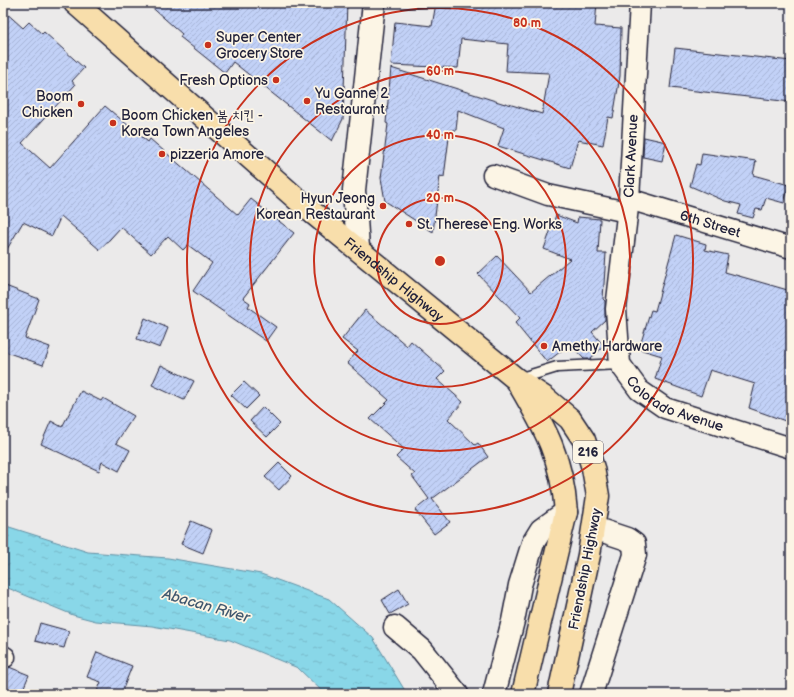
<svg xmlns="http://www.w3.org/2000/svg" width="794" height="697" viewBox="0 0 794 697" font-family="'Balsamiq Sans','Poor Story',sans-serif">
  <defs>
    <pattern id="water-ripples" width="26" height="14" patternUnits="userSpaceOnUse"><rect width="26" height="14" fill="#89d7e8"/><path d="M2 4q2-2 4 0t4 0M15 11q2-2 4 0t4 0" fill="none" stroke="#76b8c8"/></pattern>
    <pattern id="building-hatch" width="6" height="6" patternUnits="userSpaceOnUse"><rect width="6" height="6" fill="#c2d1f7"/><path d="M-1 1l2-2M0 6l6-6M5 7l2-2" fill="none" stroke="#a6b3d5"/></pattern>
  </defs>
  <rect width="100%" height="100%" fill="#ebeaea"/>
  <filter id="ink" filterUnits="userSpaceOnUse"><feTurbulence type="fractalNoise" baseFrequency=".025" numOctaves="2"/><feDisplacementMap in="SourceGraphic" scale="8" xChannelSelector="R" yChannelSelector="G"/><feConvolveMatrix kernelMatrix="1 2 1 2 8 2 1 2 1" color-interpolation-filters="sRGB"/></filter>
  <g filter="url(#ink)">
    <!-- water -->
    <path fill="url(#water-ripples)" stroke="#608fa3" d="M3,525L88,552L168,558L261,574L329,599L373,638L407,694H325L298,668L230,640L152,626L96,621L73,615L3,586Z"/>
    <!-- building -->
    <g fill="url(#building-hatch)" stroke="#22223b">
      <path d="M147,3H347L343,119L332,141L233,62L225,73L180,37L182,34Z"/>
      <path d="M436,3H597L595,26L621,28L620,76L613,118L608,117L603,145L578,140L570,168L498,146L504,128L458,110L456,130H450L444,177L440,176L433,232L385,201L381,178L388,124L386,123L391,68L505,104V103L542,114L549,73L506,71L508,44L461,39L458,68L391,65L395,22L432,26Z"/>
      <path d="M3,10L23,28L29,22L42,34L44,32L84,68L72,81L75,85L22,143L50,168L105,106L148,142L150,139L238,215L251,199L294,233L243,298L250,303L248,307L276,327L266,341L193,291L212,263L188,245L183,250L168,236L151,254L121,227L100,250L61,216L52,236L23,222L3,256Z"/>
      <path d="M675,48L791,61V102L670,88Z"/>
      <path d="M644,137L666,142L662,161L643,157Z"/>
      <path d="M702,153L756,161L753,175L789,185L784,203L766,198L762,210L756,209L753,218L738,214L741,205L725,201L690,186L696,164L700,165Z"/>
      <path d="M556,215L577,223L578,217L600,219L598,253H606L603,299L605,301V320L592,332L604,346L590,359H584L570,344L547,362L515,323L520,318L478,274L497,256L531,292L570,259L544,249Z"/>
      <path d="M676,235L706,244L705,250L728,255L725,272L791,291V423L749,408L755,384L710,370L701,396L655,379L662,356L639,349L651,310L655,311Z"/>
      <path d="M3,285L39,299L25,338L50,347L43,365L3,351Z"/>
      <path d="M365,310L407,346L411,341L445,371L437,379L463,402L448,419L475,445L478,443L488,457L432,499L450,522L434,534L415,510L429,499L412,476L415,474L396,457L404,449L370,419L389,400L347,363L358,351L342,339Z"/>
      <path d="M145,318L168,328L160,348L137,339Z"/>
      <path d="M161,365L194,381L184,400L152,385Z"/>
      <path d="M244,382L259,396L246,409L231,395Z"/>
      <path d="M81,391L101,401L103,398L134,416L116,443L130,450L119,471L102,462L99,471L41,444L51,421L62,427Z"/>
      <path d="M263,407L280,424L267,437L250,421Z"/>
      <path d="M279,463L292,476L279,490L265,477Z"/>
      <path d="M191,521L212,530L203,553L181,544Z"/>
      <path d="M399,589L408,604L390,614L382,600Z"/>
      <path d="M40,623L69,631L64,648L35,641Z"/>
      <path d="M97,652L132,666L121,694H96L101,682L87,677Z"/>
      <path d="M9,667L29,675L21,694H3V668Z"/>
    </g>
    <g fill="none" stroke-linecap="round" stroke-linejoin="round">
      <defs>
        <path id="service" d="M518,379L557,367L620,364"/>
        <g id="minor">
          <path id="s1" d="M640,3L629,199L616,309L620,364L639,390L665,408L791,448"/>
          <path d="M493,175L548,195L627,212"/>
          <path id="s2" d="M629,199L791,248"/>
          <path d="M3,656L5,657"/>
        </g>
        <g id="tertiary">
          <path d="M358,248L354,190L374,3"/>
          <path d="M395,627L422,650L457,694"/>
          <path d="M494,694L513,621L520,585L533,543L541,530L566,512"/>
          <path d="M591,694L635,555L634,544L627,539L594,528"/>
        </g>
        <g id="primary">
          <path id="s3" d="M75,3L307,208L516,379L545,398L570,419L584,440L593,468L598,496L589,555L559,694"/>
          <path d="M519,384C546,430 562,458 566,512L523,694"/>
        </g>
      </defs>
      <!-- service casing -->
      <use href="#service" stroke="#22223b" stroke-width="13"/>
      <!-- minor casing -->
      <use href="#minor" stroke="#22223b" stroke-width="23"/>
      <!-- tertiary casing -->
      <use href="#tertiary" stroke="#22223b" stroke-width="25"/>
      <!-- primary casing -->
      <use href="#primary" stroke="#22223b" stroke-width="25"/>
      <!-- service -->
      <use href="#service" stroke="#fcf5e5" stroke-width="10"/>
      <!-- minor -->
      <use href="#minor" stroke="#fcf5e5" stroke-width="20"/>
      <!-- tertiary -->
      <use href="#tertiary" stroke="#fcf5e5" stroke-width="22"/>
      <!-- primary -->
      <use href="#primary" stroke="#f8deab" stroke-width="22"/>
    </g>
  </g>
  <!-- distance rings -->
  <g fill="none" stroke="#c8321e" stroke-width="2">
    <circle cx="440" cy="261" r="63"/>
    <circle cx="440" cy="261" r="126"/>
    <circle cx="440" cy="261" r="190"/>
    <circle cx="440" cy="261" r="253"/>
  </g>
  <!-- markers -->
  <g fill="#c8321e" stroke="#fcf5e5" stroke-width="1.5">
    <circle cx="208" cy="45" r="4"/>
    <circle cx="276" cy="80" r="4"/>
    <circle cx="307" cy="101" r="4"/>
    <circle cx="81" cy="104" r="4"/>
    <circle cx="113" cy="123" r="4"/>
    <circle cx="162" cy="154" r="4"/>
    <circle cx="383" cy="206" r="4"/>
    <circle cx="409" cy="224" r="4"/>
    <circle cx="544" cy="346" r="4"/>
  </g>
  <g text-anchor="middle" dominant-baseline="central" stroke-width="3.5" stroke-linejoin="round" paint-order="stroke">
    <!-- shield labels -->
    <rect fill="#fcf5e5" stroke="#63616e" stroke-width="1" x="573" y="441" width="30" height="22" rx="3"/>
    <g font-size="13" font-weight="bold" fill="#22223b">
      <text x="588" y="452">216</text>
    </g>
    <!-- poi labels -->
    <g font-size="14" fill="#22223b" stroke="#fcf5e5" text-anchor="start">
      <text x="216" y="37">Super Center<tspan x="216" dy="16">Grocery Store</tspan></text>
      <text x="268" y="80" text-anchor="end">Fresh Options</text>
      <text x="315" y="93">Yu Ganne 2<tspan x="315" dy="16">Restaurant</tspan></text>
      <text x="73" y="96" text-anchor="end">Boom<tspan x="73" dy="16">Chicken</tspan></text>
      <text x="121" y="115">Boom Chicken 붐 치킨 -<tspan x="121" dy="16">Korea Town Angeles</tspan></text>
      <text x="170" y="154">pizzeria Amore</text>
      <text x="375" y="198" text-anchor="end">Hyun Jeong<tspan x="375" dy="16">Korean Restaurant</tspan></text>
      <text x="417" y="224">St. Therese Eng. Works</text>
      <text x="552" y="346">Amethy Hardware</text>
    </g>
    <!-- street labels -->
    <g font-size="14" fill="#22223b" stroke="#fcf5e5">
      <text transform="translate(631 156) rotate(-87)">Clark Avenue</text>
      <text stroke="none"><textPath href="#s2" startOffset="85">6th Street</textPath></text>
      <text stroke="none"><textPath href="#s3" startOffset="422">Friendship Highway</textPath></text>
      <text stroke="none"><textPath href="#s1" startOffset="433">Colorado Avenue</textPath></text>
      <text transform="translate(585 569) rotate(-79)">Friendship Highway</text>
    </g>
    <!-- water labels -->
    <g font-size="15" font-style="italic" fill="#41586f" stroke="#fcf5e5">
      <text transform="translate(206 606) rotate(16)">Abacan River</text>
    </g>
  </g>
  <circle cx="440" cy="261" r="6" fill="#c8321e" stroke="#fcf5e5" stroke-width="2"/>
  <g font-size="12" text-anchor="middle" font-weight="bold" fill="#c8321e" stroke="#fcf5e5" stroke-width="3.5" stroke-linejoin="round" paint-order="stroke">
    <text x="527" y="27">80 m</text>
    <text x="440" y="75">60 m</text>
    <text x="440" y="139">40 m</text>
    <text x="440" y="202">20 m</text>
  </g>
  <!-- margin -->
  <rect width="794" height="697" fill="none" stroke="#fcf5e5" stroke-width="16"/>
  <rect x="8" y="8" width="778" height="681" fill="none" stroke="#22223b" stroke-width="1.5" filter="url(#ink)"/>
</svg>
